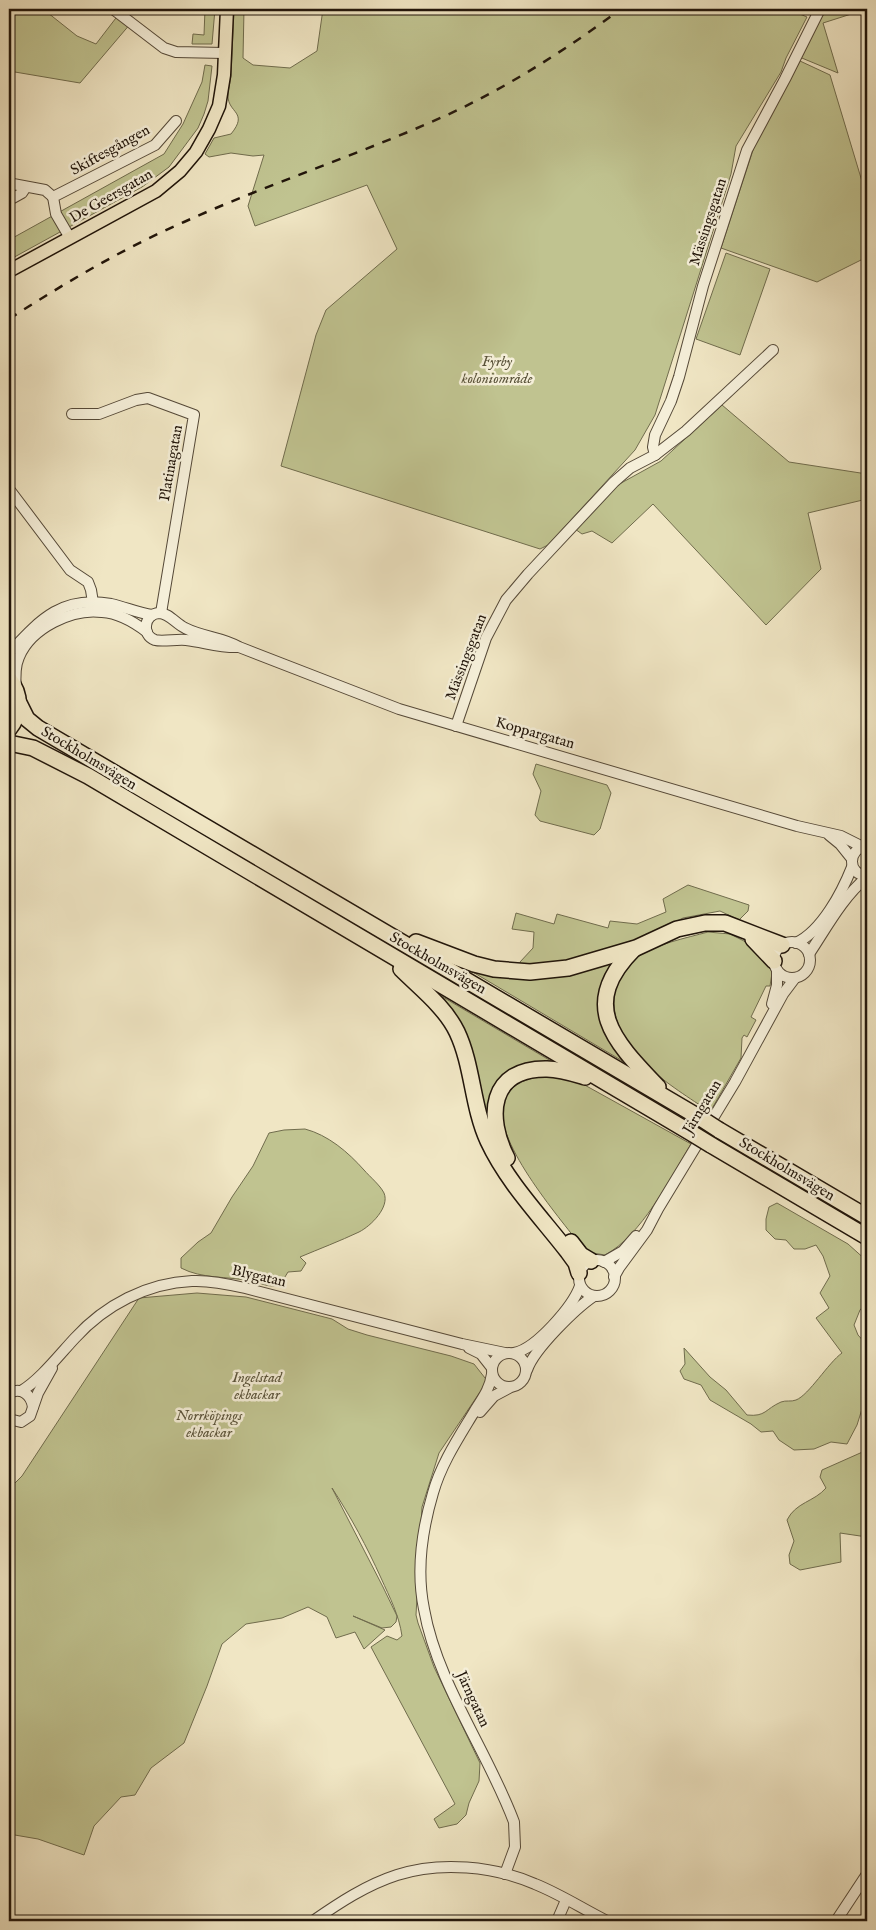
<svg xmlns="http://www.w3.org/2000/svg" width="876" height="1930" viewBox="0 0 876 1930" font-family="'IM FELL English',serif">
  <rect width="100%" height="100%" fill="#f0e6c4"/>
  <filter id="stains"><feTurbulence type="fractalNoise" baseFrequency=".004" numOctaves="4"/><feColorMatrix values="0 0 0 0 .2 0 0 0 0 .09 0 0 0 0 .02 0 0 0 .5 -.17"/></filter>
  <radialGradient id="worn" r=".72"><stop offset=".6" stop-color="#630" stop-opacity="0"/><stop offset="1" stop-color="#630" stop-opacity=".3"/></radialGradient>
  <!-- green -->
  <g fill="#c0c390" stroke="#706c4d">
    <path d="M9,9H43L77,36L96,44L119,14L131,23L80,83L9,71Z"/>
    <path d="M205,9H215L212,44H192L193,34L204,35Z"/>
    <path d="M234,9H244L243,58L253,65L290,68L317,51L323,9H788L807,17L786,58L781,72L736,146L731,174L655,415L635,450L548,545L540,549L281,466L316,335L326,310L397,249L367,185L255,226L248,206L264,155L253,156L231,153L209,157L205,154L214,138L231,134C249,112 228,113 228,96C228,89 230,83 231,76C232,54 233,31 234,9Z"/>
    <path d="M820,9H867L823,23L838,73L797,56Z"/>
    <path d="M800,61L830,75L867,198V257L817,282L721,248L755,144Z"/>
    <path d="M205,65L212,66L208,101L204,114L198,128L169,167L142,187L9,260V240L164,154L183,124L202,82Z"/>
    <path d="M726,253L770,269L740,355L696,339Z"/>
    <path d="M722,405L789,462L867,474V499L808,513L821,569L766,625L653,504L612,543L592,531L582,534L575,529L614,487L661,461Z"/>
    <path d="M536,764L607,785L611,793L600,829L594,835L540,821L535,815L541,791L533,774Z"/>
    <path d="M688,885L749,905L748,911L739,920L720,911L683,918L629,945L563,965L520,967V962L533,948L534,932L512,929L516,913L554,924L557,914L608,928L610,921L637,924L666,912L663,899Z"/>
    <path d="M708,932L730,934L744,941L762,956L768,962L772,973L770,986H766L751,1017L756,1020L747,1037L744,1035L742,1038L741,1058L710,1112C671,1085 612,1053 614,998C614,981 622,967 637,957C656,944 686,938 708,932Z"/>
    <path d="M618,958L603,988L636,1069L466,968L495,976Z"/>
    <path d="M431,990L556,1064C527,1064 502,1062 491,1096L496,1142Z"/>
    <path d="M556,1074L581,1083L691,1144C670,1179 641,1236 605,1255L593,1253L581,1246C560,1218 489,1137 504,1100C512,1080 537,1076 556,1074Z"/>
    <path d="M305,1129C328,1135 348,1152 364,1170C370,1177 380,1185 384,1193C390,1207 371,1226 359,1232C340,1241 319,1249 300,1257L306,1263L301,1271L288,1272L280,1285C267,1288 263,1283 250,1281C226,1276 202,1279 181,1268V1258L198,1242L211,1233L232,1197L253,1166L269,1133L284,1130Z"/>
    <path d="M777,1203L848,1244L867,1261V1302L860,1310L854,1325L858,1335L867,1345V1393L857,1425L847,1444L831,1442L814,1449L794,1450L779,1440L773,1431L761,1432L751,1424L710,1400L701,1385L684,1379L680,1371L685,1364L684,1348L710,1377L726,1390L747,1415C766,1417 765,1409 781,1402C786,1400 791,1402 796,1400C809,1395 828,1363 842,1353L816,1318L829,1308L820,1293L830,1276L823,1256L816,1245L805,1249H794L786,1240L775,1239L766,1230V1219L769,1207Z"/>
    <path d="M197,1293L246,1297L332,1319L348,1329L367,1335L451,1356L474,1364L489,1383L480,1392L439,1453L422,1507L416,1615L418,1623L434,1667L480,1763L479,1781L469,1803L466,1815L457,1824L439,1828L434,1819L455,1804L371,1647L387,1636L397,1640L402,1636C399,1615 390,1598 381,1578C367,1547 351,1517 332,1488L383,1587L397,1616L396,1622L391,1627L382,1628L353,1616L385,1630L364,1649L355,1632L336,1638L327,1617L308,1607L282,1618L246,1624L222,1644L207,1686L184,1743L151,1768L135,1795L121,1797L94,1826L84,1855L38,1839L9,1834V1489L22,1476L139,1298Z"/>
    <path d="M867,1450V1537L840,1533L841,1562L800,1570L790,1564L789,1555L794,1541L787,1520C796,1502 814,1502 826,1488L820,1477L822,1470Z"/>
  </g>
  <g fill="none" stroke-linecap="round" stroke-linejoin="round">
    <defs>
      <g id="minor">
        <path d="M113,9L164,48L176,52L224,53"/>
        <path d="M9,186L13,184L45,190L53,197"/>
        <path d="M9,197L13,198L22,193L26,187"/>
        <path d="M70,238L56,214L53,197L155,145L176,121"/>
        <path d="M72,414H99L136,400L148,398L194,415L161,613"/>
        <path d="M655,455L686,431L773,350"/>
        <path d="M9,489L70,570L88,582L91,590L94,609"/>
        <path d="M239,647C220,648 204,642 186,640C177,639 162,642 155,640C141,635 144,614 159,613C169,613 176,624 185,628C202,637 222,637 239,647L399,709L797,826L841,836L863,847"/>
        <path d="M9,653C39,621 61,595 111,604C125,607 138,613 152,615"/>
        <path d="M16,688C15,678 15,666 19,657C31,628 72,608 102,612C119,613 134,622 147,632"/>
        <path d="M456,726L486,638L506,600L528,574L614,482L630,468L655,455L653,447L655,435L671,401L679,377L703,286L747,150L785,79L820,9"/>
        <path d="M829,835L840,844L852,859"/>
        <path d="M867,846C847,848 847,875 867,876"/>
        <circle cx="792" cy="960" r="18"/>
        <path d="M796,943C822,931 842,892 852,867"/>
        <path d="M809,954C827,927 842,898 867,877"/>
        <path d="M772,1004L777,985V970"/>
        <circle cx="597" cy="1278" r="18"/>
        <path d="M604,1262L623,1251L636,1236"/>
        <path d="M614,1277L619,1268L647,1230L658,1209L735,1082L783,994L795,978"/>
        <path d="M469,1348L481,1354L492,1368"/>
        <circle cx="509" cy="1370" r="17"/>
        <path d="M514,1353C536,1349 573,1306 580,1286"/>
        <path d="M527,1370C534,1349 576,1308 594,1296"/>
        <path d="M492,1374C490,1389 482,1399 474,1412C459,1437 441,1464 433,1493C422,1530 416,1570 424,1609C437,1683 488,1752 514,1822L515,1847L505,1874"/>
        <path d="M21,1391C39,1381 60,1354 75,1338C105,1305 147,1283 192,1281C210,1280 228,1284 245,1288L462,1344L505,1353"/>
        <path d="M9,1393C21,1387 31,1394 33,1407"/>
        <path d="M480,1412L494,1396L509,1388"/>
        <path d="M9,1419L21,1422L30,1416L38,1393L52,1368"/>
        <path d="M313,1921C339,1903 366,1885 397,1875C440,1861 494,1866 535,1884C560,1894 583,1909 607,1921"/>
        <path d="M557,1921L566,1900"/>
        <path d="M836,1921L867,1874"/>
      </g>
      <path id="major" d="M9,271L156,191L180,171L196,152L209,129L219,106L224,75L227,9"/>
      <g id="highway">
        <path d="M9,679C22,695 21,714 9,729"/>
        <path d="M18,701L27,719L38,728L702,1119"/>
        <path d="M9,743L33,748L88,776L693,1134"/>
        <path d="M753,939L774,961"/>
        <path d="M416,942L474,964L494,969L530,972L568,968L636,948L677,929L705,923H725L782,945"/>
        <path d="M634,949C578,1005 614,1041 658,1087"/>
        <path d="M401,969C420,988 445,1007 457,1032C473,1066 472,1106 488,1141C507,1182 541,1217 568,1252L576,1263L579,1273"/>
        <path d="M719,1130L867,1217"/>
        <path d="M711,1145L867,1237"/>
        <path d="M507,1158C486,1117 489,1068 547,1069C560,1069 572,1073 585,1077"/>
        <path d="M571,1242L581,1255L591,1261"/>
      </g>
    </defs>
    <!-- minor casing -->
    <use href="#minor" stroke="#554938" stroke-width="12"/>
    <!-- major casing -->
    <use href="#major" stroke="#21150a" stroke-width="15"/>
    <!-- highway casing -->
    <use href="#highway" stroke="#21150a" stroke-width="18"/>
    <!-- minor -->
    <use href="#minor" stroke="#f5efd9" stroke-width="10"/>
    <!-- major -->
    <use href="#major" stroke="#f0e6c4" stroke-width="12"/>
    <!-- highway -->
    <use href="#highway" stroke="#f0e6c4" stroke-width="15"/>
    <!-- rail -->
    <path stroke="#21150a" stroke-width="2.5" stroke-dasharray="9 9" stroke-linecap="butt" d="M9,319C65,283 122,249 184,222C270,183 361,154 447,115C508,87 567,49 621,9"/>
    <defs>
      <g id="highway-bridge">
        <path d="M702,1119L719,1130"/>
        <path d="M693,1134L711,1145"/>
      </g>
    </defs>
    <!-- highway-bridge casing -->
    <use href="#highway-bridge" stroke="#21150a" stroke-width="18" stroke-linecap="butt"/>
    <!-- highway-bridge -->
    <use href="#highway-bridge" stroke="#f0e6c4" stroke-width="15"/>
  </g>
  <g text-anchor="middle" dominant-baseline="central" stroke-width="5" stroke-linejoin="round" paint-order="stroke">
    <!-- street labels -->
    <g font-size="15" fill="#21150a" stroke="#f5efd9">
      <text transform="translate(110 150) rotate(-29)">Skiftesgången</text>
      <text transform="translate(111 196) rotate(-30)">De Geersgatan</text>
      <text transform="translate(708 222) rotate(-72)">Mässingsgatan</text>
      <text transform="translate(171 463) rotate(-80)">Platinagatan</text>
      <text transform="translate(466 657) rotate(-69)">Mässingsgatan</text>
      <text transform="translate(535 733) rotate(16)">Koppargatan</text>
      <text transform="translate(89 758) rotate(31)">Stockholmsvägen</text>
      <text transform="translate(438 963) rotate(30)">Stockholmsvägen</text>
      <text transform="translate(702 1107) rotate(-59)">Järngatan</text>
      <text transform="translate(787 1169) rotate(31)">Stockholmsvägen</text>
      <text transform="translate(259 1276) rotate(13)">Blygatan</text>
      <text transform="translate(473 1699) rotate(65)">Järngatan</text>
    </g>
    <!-- park labels -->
    <g font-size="15" font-style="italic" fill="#595239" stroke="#f5efd9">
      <text x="497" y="361">Fyrby<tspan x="497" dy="17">koloniområde</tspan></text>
      <text x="257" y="1377">Ingelstad<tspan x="257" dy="17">ekbackar</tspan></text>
      <text x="209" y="1415">Norrköpings<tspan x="209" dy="17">ekbackar</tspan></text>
    </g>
  </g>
  <!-- margin -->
  <rect width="876" height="1930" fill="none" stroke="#f0e6c4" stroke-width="30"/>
  <rect x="10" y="10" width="856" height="1910" fill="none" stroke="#21150a" stroke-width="2.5"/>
  <rect x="15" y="15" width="846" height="1900" fill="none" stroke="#21150a"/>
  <rect width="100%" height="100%" filter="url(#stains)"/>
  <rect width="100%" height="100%" fill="url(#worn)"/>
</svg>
